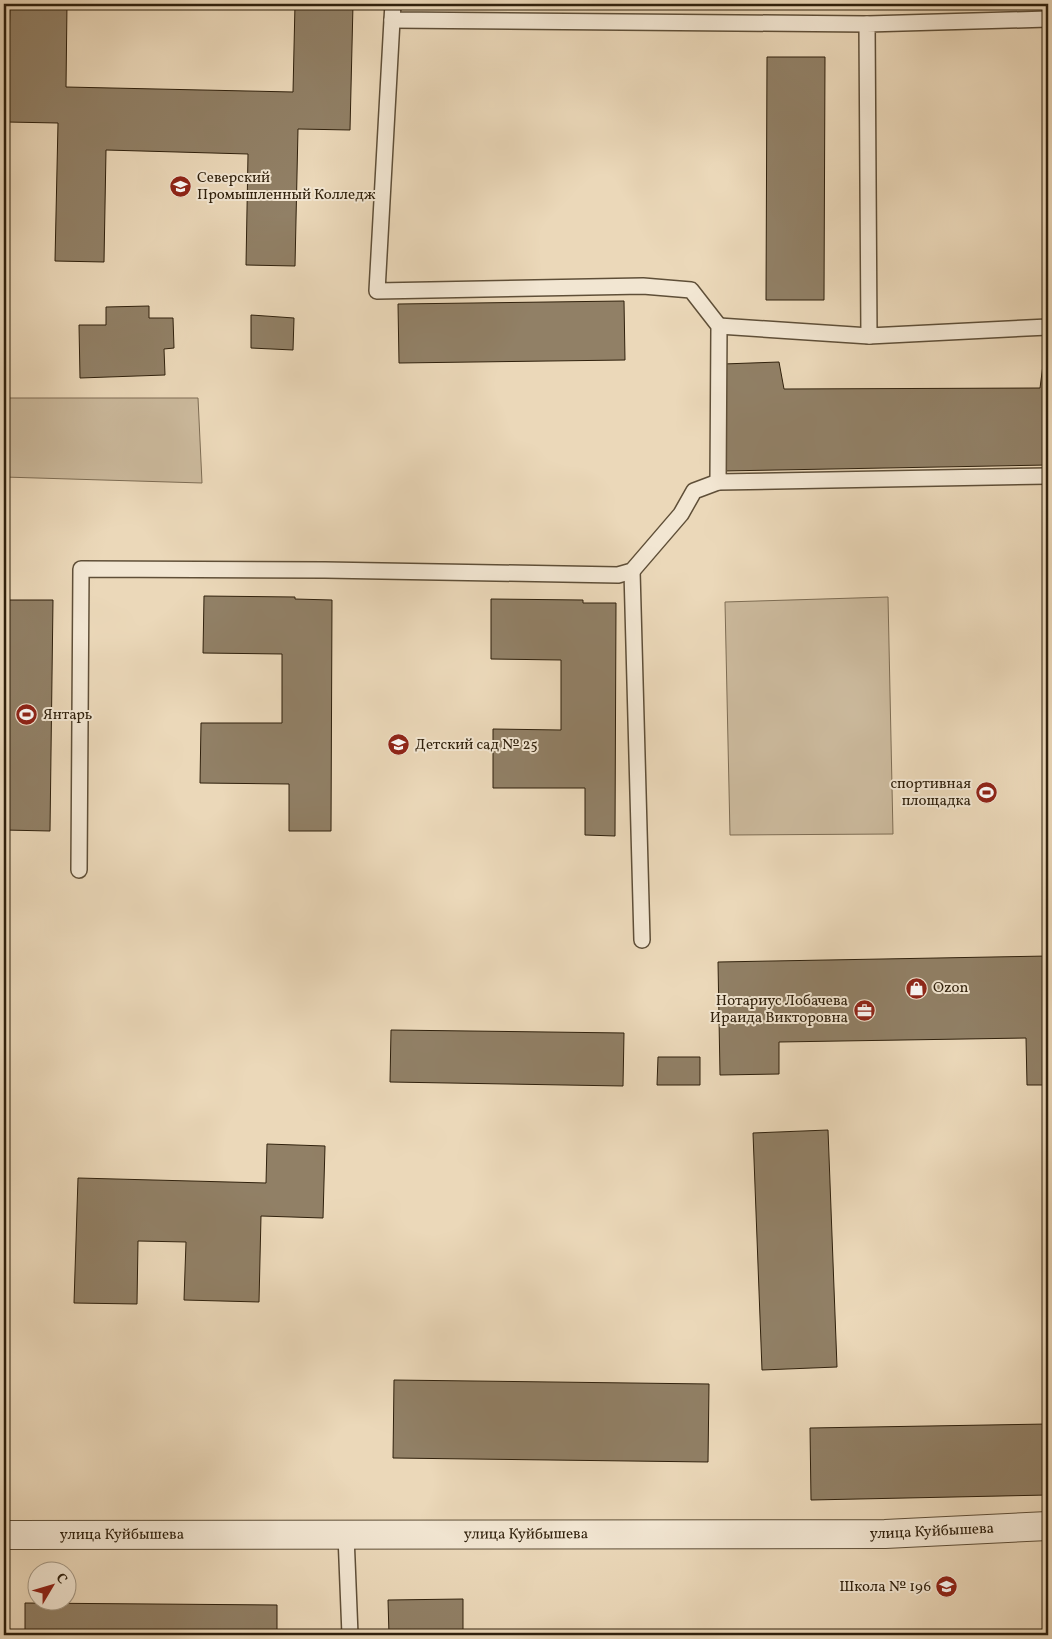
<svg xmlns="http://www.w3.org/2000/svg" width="1052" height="1639" viewBox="0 0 1052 1639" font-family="Vollkorn,serif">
  <rect width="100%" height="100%" fill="#ebd8b9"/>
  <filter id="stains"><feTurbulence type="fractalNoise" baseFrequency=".004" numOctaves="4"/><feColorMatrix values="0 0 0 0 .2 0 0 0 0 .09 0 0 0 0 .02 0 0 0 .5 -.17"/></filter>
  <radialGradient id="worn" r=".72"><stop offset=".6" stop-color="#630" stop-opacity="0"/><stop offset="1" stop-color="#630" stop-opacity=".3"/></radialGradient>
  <!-- grass -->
  <g fill="#cbb99c" stroke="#7e6d54">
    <path d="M4,398H198L202,483L4,477Z"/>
    <path d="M888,597L893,834L730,835L725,602Z"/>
  </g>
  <!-- building -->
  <g fill="#918066" stroke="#30210d">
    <path d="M10,4H67L66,87L293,92L295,4H353L350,130L298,129L295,266L246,265L248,154L106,150L104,262L55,261L58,123L7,122Z"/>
    <path d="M767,57H825L824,300H766Z"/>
    <path d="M624,301L625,360L399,363L398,304Z"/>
    <path d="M149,306V318H173L174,348L164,349L165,375L80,378L79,325H106V307Z"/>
    <path d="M251,315L294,318L293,350L251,348Z"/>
    <path d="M779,362L784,389L1040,388L1043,365H1048V465L723,471V364Z"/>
    <path d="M204,596L295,597V599L332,600L331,831H289V784L200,783L201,723H282V654L203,653Z"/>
    <path d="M491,599L583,600V603H616L615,836L585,835V788H493V729L561,730V660L491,659Z"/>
    <path d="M4,600H53L50,831L4,830Z"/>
    <path d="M1048,956V1085H1027L1026,1038L779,1042V1074L720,1075L718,962Z"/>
    <path d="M391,1030L624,1033L623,1086L390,1082Z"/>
    <path d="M658,1057H700V1085H657Z"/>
    <path d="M828,1130L837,1367L762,1370L753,1133Z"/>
    <path d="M267,1144L325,1146L323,1218L261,1216L259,1302L184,1300L186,1242L138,1241L137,1304L74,1303L78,1178L266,1183Z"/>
    <path d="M394,1380L709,1384L708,1462L393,1458Z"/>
    <path d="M1048,1424V1495L811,1500L810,1428Z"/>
    <path d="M463,1599V1635H389L388,1600Z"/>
    <path d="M25,1603L277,1605V1635H25Z"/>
  </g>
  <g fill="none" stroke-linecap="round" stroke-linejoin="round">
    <defs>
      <g id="lane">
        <path d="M393,4L392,20L867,24"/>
        <path d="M1048,19L867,24L869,336L1048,327"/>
        <path d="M392,20L377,291L643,286L691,290L719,326L718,482L1048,476"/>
        <path d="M719,326L869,336"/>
        <path d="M632,571L642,940"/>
        <path d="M79,870L81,569L325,570L618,575L632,571L681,514L694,491L718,482"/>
        <path d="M346,1535L350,1635"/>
      </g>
      <g id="street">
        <path id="s1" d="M4,1535L885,1534L1048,1526"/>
      </g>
    </defs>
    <!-- lane casing -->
    <use href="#lane" stroke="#5f4f38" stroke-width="18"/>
    <!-- street casing -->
    <use href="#street" stroke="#5f4f38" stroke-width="30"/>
    <!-- lane -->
    <use href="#lane" stroke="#f2e6d2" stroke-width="15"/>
    <!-- street -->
    <use href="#street" stroke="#f2e6d2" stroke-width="28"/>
  </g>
  <!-- icons -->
  <defs>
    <symbol id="university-disc" viewBox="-11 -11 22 22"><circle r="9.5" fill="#8f2418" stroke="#f2e6d2"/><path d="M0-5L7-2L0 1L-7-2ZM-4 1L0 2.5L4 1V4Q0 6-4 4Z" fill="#fff"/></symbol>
    <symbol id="stadium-disc" viewBox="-11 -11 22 22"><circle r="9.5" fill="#8f2418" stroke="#f2e6d2"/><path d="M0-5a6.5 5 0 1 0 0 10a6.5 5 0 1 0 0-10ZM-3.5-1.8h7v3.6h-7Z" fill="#fff"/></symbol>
    <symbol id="school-disc" viewBox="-11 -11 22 22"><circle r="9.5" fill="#8f2418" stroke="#f2e6d2"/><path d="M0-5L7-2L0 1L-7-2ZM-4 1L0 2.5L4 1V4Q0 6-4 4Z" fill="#fff"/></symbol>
    <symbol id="shop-disc" viewBox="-11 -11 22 22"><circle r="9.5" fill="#8f2418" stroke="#f2e6d2"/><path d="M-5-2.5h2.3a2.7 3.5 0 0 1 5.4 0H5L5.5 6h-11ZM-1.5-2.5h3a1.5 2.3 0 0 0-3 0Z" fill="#fff"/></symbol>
    <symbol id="office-disc" viewBox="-11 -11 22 22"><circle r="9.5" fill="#8f2418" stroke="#f2e6d2"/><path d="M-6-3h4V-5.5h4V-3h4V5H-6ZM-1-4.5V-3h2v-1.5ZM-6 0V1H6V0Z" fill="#fff"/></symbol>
  </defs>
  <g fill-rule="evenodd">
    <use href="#university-disc" x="168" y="174" width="25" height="25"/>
    <use href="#stadium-disc" x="14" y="702" width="25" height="25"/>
    <use href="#school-disc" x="386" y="732" width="25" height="25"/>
    <use href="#stadium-disc" x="974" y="780" width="25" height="25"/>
    <use href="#shop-disc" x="904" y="976" width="25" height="25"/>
    <use href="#office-disc" x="852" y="998" width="25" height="25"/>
    <use href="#school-disc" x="934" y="1574" width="25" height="25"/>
  </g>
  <g text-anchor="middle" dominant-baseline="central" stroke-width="4" stroke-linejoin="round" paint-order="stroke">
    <!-- poi labels -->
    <g font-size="15" fill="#30210d" stroke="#f2e6d2" text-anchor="start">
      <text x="197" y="178">Северский<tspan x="197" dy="17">Промышленный Колледж</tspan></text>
      <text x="43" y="715">Янтарь</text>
      <text x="415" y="745">Детский сад № 25</text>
      <text x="971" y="784" text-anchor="end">спортивная<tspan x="971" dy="17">площадка</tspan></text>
      <text x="933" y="988">Ozon</text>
      <text x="848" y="1001" text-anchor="end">Нотариус Лобачева<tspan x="848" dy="17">Ираида Викторовна</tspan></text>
      <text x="931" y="1587" text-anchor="end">Школа № 196</text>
    </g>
    <!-- street labels -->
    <g font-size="15" fill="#30210d" stroke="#f2e6d2">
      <text stroke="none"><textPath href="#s1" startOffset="928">улица Куйбышева</textPath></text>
      <text stroke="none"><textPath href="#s1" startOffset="118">улица Куйбышева</textPath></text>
      <text stroke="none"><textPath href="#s1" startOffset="522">улица Куйбышева</textPath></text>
    </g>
  </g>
  <!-- margin -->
  <rect width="1052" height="1639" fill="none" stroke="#ebd8b9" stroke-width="20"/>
  <rect x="5" y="5" width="1042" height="1629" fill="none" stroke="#30210d" stroke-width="2.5"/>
  <rect x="10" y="10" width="1032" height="1619" fill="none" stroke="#30210d"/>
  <!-- north arrow -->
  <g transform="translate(52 1586) rotate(52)"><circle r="24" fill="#f2e6d2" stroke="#a49783"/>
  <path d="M0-4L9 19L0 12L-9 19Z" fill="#8f2418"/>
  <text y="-8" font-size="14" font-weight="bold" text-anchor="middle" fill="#30210d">С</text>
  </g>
  <rect width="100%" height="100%" filter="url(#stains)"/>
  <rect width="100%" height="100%" fill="url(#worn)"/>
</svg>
